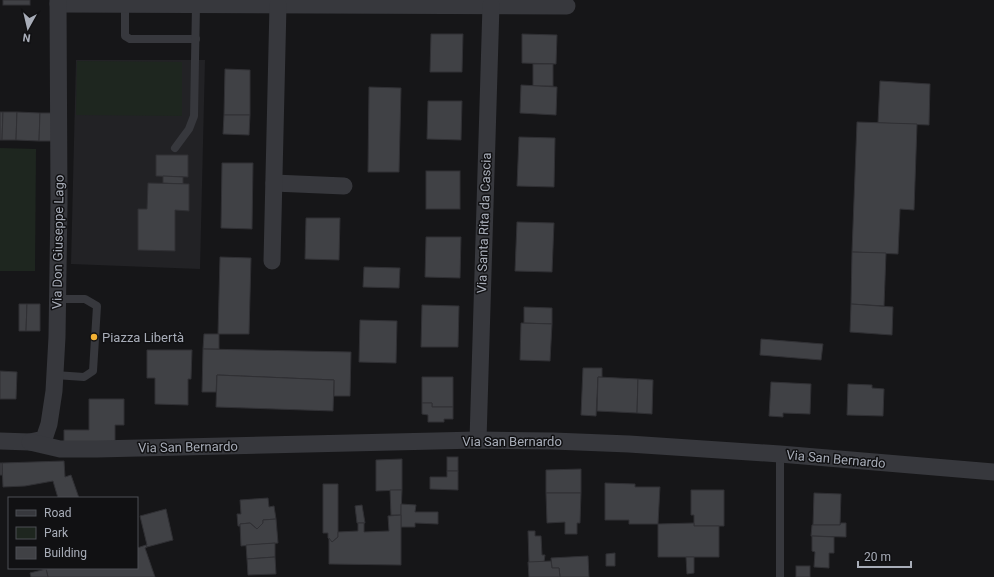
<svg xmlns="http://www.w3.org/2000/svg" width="994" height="577" viewBox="0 0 994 577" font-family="Roboto,sans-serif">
  <rect width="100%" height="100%" fill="#161618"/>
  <!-- built -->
  <path fill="#222225" d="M76,60H205L200,269L71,264Z"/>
  <!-- green -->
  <g fill="#1e261f">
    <path d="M77,61L182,62V116L76,115Z"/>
    <path d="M0,148L36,149L35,271H0Z"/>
  </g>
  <!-- building -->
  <g fill="#404145" stroke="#303034">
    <rect x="3" y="0" width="27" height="5"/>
    <path d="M431,34H463L462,72H430Z"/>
    <path d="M522,34L557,35L556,64L522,63Z"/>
    <rect x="533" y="64" width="20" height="22"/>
    <path d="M225,69L250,70V115H224Z"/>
    <path d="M880,81L930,84L929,125L878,123Z"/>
    <path d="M521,85L557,87L556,115L520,113Z"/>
    <path d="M369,87L401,88L399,172H368Z"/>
    <path d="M428,101H462L461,140L427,139Z"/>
    <path d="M0,112H3L2,140H0Z"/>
    <path d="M3,112H17L16,140H2Z"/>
    <path d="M17,112L40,113L39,141L16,140Z"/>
    <path d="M40,113H52V141H39Z"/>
    <path d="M224,115H250L249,135L223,134Z"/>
    <path d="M857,122L917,124L914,210L900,209L898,254L852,252Z"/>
    <path d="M519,137L555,138L554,187L517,186Z"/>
    <path d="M156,155H188V177L156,176Z"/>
    <path d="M222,163H253L252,229L221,228Z"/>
    <rect x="426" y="171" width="34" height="38"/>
    <path d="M163,176L183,177V184L163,183Z"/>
    <path d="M148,183L189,184V211L175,210V251L138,250V209H147Z"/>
    <path d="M306,218H340L339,260L305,259Z"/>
    <path d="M517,222L554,223L552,272L515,271Z"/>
    <path d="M426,237H461L460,278L425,277Z"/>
    <path d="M852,252L886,253L884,306L851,304Z"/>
    <path d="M220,257L251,258L249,334H218Z"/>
    <path d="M364,267L400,268L399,288L363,287Z"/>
    <path d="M19,304H27L26,331H19Z"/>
    <path d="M27,304H40V331H26Z"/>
    <path d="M851,304L893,307L892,335L850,332Z"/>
    <path d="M422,305L459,306L458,347H421Z"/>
    <path d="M524,307L552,308V324L524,323Z"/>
    <path d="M360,320L397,321L396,363L359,362Z"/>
    <path d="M521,323L552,324L550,361L520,360Z"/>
    <path d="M204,334H219V349H203Z"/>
    <path d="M761,339L823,344L821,360L760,355Z"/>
    <path d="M203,349L351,352L350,396H334V380L217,375L216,392H202Z"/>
    <path d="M147,350H192L191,379H188V405L155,404V378H147Z"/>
    <path d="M583,368H602V377H598L596,416L581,415Z"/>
    <path d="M0,371L17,372L16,399H0Z"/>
    <path d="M217,375L334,380L333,411L216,407Z"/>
    <path d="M422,377H453V407H432V403H422Z"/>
    <path d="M598,377L638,379L637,413L597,411Z"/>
    <path d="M638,379L653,380L652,414L637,413Z"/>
    <path d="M771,382L811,384L810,414L783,413V417L769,416Z"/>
    <path d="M848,384L872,385V388L884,389L883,416L847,415Z"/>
    <path d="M89,399H124V425H115V445H64V430H89Z"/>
    <path d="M422,403H432V407H453V419H444V422H428V415L422,414Z"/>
    <rect x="447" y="457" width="11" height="14"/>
    <path d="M402,459V490L376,491V460Z"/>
    <path d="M64,461L65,477L71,475L79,498H58L53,481L25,486L3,487L2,463Z"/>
    <rect x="0" y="463" width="2" height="12"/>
    <path d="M581,469V493H546V470Z"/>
    <path d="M447,471H458V490L430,489V477H447Z"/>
    <path d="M605,483L635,484V487H660L658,524H629V520H605Z"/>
    <path d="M323,484H338V537L332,542L328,538V533H323Z"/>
    <path d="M390,490H402L401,515H391Z"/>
    <path d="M691,490H724V526H694V515H691Z"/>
    <path d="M546,493H581L580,523H577V534H565V522L547,523Z"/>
    <path d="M814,493L841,494L840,525H813Z"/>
    <path d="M268,498L269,507L274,506L276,519L263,520V523L257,529L250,523L240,524V526H238L237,514H241L240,500Z"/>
    <path d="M401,504L416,505L415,512H438V524L415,523V527H401Z"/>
    <path d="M362,505L365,523H357L355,506Z"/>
    <path d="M166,509L173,540L147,547L146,545H147L140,516Z"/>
    <path d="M401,515V565L329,564V538L332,542L338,537V532L358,531V523H364V532L389,531L388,516Z"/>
    <path d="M276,519L278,543L241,546L240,524L250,523L257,529L263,523V520Z"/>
    <path d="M694,523V526H719V557H658V524Z"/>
    <path d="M841,523H846V537L811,536L812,525H840Z"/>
    <path d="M528,531H535V536H541L542,555H545L544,562L529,563Z"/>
    <path d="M812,536L834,537V553H829V568L814,567L815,552L812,551Z"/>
    <path d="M275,543V557L247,559L246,545Z"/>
    <path d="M146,545L147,547L145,548L155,577H48L46,569L51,568H137V548Z"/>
    <path d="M615,553V566H606V554Z"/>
    <path d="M588,556L589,577H560L559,568H552L551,558Z"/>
    <path d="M275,557L276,574L248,575L247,559Z"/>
    <path d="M686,557H694V573L687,574Z"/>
    <path d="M551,561L552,568H559L560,577H529L528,562Z"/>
    <rect x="796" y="566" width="14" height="11"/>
    <path d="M46,569L48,577H31L30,573Z"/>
  </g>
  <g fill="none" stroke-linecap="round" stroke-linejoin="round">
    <!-- lane -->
    <g stroke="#37383d" stroke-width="8">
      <path d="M125,5V36L130,39H196"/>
      <path d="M175,148L189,129L194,116L196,5"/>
      <path d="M55,375L84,377L93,371L97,306L85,299H57"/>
      <path d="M780,454V577"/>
    </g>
    <!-- street -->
    <g stroke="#37383d" stroke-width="17">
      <path d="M58,4L567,6"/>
      <path d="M274,183L344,186"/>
      <path d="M272,261L278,5"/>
      <path d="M478,440L491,5"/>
      <path d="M0,441L30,442L44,439L49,424L54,391L57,337L59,202L58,0"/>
      <path d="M30,442L60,449H97L478,440L553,441L629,444L780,454L994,472"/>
    </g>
  </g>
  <!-- markers -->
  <circle fill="#f2b134" stroke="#111113" stroke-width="1.5" cx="94" cy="337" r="4"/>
  <g text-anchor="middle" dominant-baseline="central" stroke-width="3" stroke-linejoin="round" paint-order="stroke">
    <!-- street labels -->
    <g font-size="13" fill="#a8adb8" stroke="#111113">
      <text transform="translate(484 223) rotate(-88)">Via Santa Rita da Cascia</text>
      <text transform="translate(58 242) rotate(-89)">Via Don Giuseppe Lago</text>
      <text x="512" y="441">Via San Bernardo</text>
      <text transform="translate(188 447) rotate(-1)">Via San Bernardo</text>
      <text transform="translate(836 459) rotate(5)">Via San Bernardo</text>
    </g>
    <!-- poi labels -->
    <g font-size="13" fill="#a8adb8" stroke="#111113" text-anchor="start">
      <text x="102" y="337">Piazza Libertà</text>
    </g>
  </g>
  <!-- legend -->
  <rect x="8" y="497" width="130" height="72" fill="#111113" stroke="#4d4f55"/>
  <rect x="16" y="510" width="20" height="6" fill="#37383d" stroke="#4d4f55"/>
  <text x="44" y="517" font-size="12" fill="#a8adb8">Road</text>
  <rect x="16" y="527" width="20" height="12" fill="#1e261f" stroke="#4d4f55"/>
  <text x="44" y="537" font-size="12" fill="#a8adb8">Park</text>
  <rect x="16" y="547" width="20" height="12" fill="#404145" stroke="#4d4f55"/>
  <text x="44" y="557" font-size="12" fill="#a8adb8">Building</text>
  <!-- north arrow -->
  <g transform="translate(28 28) rotate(188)" stroke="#111113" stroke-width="3" paint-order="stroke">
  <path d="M0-3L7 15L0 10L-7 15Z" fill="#a8adb8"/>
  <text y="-6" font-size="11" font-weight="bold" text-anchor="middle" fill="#a8adb8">N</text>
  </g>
  <!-- scale -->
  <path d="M858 561v6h53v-6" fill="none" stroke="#a8adb8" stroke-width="2"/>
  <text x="864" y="561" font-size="12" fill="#a8adb8" stroke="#111113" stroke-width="3" paint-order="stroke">20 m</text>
</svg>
